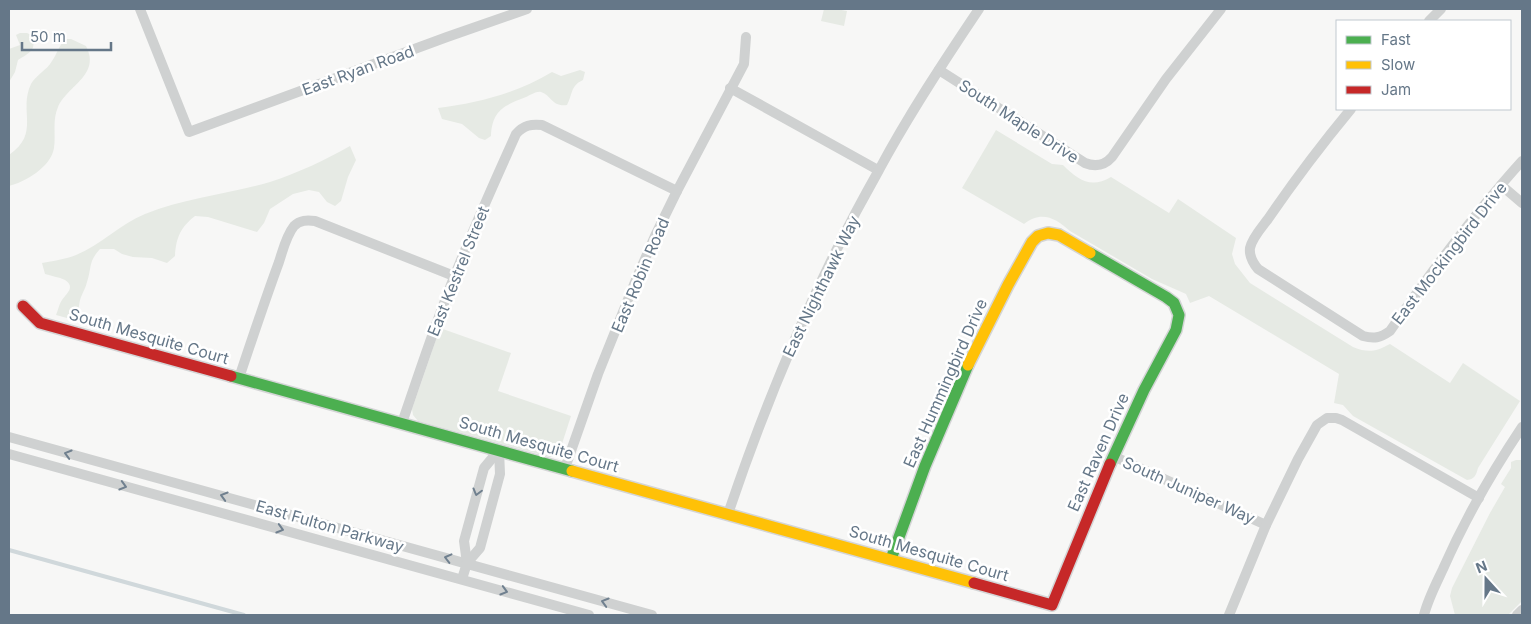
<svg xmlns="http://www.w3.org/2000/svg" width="1531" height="624" viewBox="0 0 1531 624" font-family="Inter,sans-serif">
  <rect width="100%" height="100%" fill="#f7f7f6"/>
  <!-- green -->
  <g fill="#e6eae4">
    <path d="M824,9H836L847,11L844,26L821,21Z"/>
    <path d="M20,33H27L31,35C38,50 29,53 18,60L15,72L9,82V49L20,45L16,35Z"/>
    <path d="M67,39H71L86,46C101,75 68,85 58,107C52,121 56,134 54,148C51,167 25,182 9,186V155C41,133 18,111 31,84C36,75 47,70 52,61C58,53 58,45 67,39Z"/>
    <path d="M580,70L585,72L583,80C570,86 573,94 567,105C552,107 552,96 541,92C536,91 531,95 526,97C505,105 492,110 491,136L485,140L479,138L462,124L442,119L438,108C478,103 517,93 552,72L561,76Z"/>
    <path d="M996,130L1052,164L1063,165C1078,180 1091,189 1111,177L1169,213L1178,199L1236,238L1232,254L1235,264L1250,283L1353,347C1368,353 1375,352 1390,344L1450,383L1463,363L1520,401L1478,468C1476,475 1475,479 1467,480L1353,416L1343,405L1334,403L1339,374L1209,296L1190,303L1186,294L1152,279L1070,231C1056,218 1041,210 1024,224L962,188Z"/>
    <path d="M350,146L356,160L348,177L341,201L335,206L327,202L319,192L309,190L293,194L270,209L264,223L257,232L208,217L195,216C181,227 176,237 175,256L167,263L152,258L133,257L122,254L114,249H100C88,262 92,267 87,282C86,287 83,292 81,297C78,305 79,313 78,321L56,315C58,311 59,304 62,300C66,294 76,287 65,280C59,277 51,276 45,274L42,263C53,261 66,259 76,255C101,245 120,224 145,214C185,198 229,194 270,182C298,173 325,160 350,146Z"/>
    <path d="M440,328L511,353L498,391L571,416L559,453L553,457H549L418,421L413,415L412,409Z"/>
    <path d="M1516,460H1522V601L1508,615H1455L1450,596L1452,588L1490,513L1505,487L1501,484L1511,468V462Z"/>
  </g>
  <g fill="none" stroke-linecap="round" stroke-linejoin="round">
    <!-- stream -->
    <path stroke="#d0d8db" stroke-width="4" d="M9,550L244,615"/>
    <defs>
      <g id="fast">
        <path d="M1090,253L1166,297L1174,303L1179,315L1176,330L1144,390L1110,464"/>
        <path d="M231,376L572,471"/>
        <path d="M891,559L925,466L968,365"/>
      </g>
      <g id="slow">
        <path d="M968,365L1008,285L1032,242L1038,236L1048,233L1059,235L1090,253"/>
        <path d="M572,471L974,583"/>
      </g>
      <g id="jam">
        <path d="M23,306L40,323L231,376"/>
        <path d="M974,583L1052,605L1110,464"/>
      </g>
    </defs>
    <!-- fast casing -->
    <use href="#fast" stroke="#d4d5d6" stroke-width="14"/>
    <!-- slow casing -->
    <use href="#slow" stroke="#d4d5d6" stroke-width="14"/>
    <!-- jam casing -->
    <use href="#jam" stroke="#d4d5d6" stroke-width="14"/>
    <!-- street -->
    <g stroke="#cfd1d1" stroke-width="10">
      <path d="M140,9L189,132L447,37L527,9"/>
      <path d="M1429,21L1441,9"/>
      <path d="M939,70L1085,163C1095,167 1104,166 1112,157L1166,79L1221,9"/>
      <path d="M730,88L878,170"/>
      <path d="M1351,109C1322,144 1294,181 1268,219C1262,227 1252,238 1250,248C1249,256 1253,263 1258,269L1363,336C1374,339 1380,338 1390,331C1431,272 1474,214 1522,161"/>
      <path d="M1501,185L1522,203"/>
      <path d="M239,378C252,339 265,300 279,262C283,250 286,236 294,226C300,220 307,220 315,221L454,276"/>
      <path d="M402,423C419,374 435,324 455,275C474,227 495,181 516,134C524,125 531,124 542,125L677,191"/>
      <path d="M9,437C223,497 438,554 652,615"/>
      <path d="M9,454L589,615"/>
      <path d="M1113,456L1266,525"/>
      <path d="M565,468L598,374L635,282L655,236L677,191L744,64L746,37"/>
      <path d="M728,514C768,395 817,279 879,170C909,114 944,61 979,9"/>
      <path d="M467,563L464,541L484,468L499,450"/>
      <path d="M462,579L467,563L480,548L500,474L499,450"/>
      <path d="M1229,615L1266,525L1298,459L1317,425L1327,418H1336L1342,420L1479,498"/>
      <path d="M1424,615C1428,599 1436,584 1443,569C1465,519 1492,472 1522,427"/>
      <path d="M1517,615L1522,610"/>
    </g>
    <!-- fast -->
    <use href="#fast" stroke="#4caf50" stroke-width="11"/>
    <!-- slow -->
    <use href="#slow" stroke="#ffc107" stroke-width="11"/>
    <!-- jam -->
    <use href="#jam" stroke="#c62828" stroke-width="11"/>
  </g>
  <!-- one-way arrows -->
  <defs><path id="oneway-chevron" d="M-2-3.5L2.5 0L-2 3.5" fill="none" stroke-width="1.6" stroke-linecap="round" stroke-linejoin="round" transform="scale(1.25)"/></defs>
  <g stroke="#70808f">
    <use href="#oneway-chevron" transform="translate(68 454) rotate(-164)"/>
    <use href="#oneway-chevron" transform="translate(123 486) rotate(16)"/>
    <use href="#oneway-chevron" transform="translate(477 492) rotate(105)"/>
    <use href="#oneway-chevron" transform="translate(224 496) rotate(-164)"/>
    <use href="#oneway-chevron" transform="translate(280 529) rotate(16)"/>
    <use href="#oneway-chevron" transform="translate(448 558) rotate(-166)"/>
    <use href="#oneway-chevron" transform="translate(504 591) rotate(16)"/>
    <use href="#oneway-chevron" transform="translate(605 602) rotate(-164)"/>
  </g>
  <g text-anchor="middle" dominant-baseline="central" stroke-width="5" stroke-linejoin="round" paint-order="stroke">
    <!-- street labels -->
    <g font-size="16" fill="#657788" stroke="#fff">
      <text transform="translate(358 70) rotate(-20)">East Ryan Road</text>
      <text transform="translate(1019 121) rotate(33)">South Maple Drive</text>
      <text transform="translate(1449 253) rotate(-52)">East Mockingbird Drive</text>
      <text transform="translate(458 271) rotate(-68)">East Kestrel Street</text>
      <text transform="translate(640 275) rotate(-67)">East Robin Road</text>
      <text transform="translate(821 286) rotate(-64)">East Nighthawk Way</text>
      <text transform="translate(149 336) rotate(16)">South Mesquite Court</text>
      <text transform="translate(945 383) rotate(-66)">East Hummingbird Drive</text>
      <text transform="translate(539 444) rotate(16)">South Mesquite Court</text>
      <text transform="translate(1098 452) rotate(-66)">East Raven Drive</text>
      <text transform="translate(1189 490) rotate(24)">South Juniper Way</text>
      <text transform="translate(330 526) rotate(16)">East Fulton Parkway</text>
      <text transform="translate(929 553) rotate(16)">South Mesquite Court</text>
    </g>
  </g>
  <!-- border -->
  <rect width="1531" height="624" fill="none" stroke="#657788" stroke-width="20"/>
  <!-- legend -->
  <rect x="1336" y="20" width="175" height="90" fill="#ffffff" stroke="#c1c9cf"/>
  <rect x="1346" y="36" width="25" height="8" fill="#4caf50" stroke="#c1c9cf"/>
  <text x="1381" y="45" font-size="15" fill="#657788">Fast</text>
  <rect x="1346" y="61" width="25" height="8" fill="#ffc107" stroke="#c1c9cf"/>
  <text x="1381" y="70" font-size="15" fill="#657788">Slow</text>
  <rect x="1346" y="86" width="25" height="8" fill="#c62828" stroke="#c1c9cf"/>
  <text x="1381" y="95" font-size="15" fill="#657788">Jam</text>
  <!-- north arrow -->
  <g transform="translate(1486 579) rotate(339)" stroke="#ffffff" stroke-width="4" paint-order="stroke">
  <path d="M0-4L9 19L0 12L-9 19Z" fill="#657788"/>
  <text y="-8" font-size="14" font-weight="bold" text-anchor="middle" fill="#657788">N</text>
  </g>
  <!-- scale -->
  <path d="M22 42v8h89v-8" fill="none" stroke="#657788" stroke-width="2.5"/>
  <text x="30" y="42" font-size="15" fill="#657788" stroke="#ffffff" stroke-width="4" paint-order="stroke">50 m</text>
</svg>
